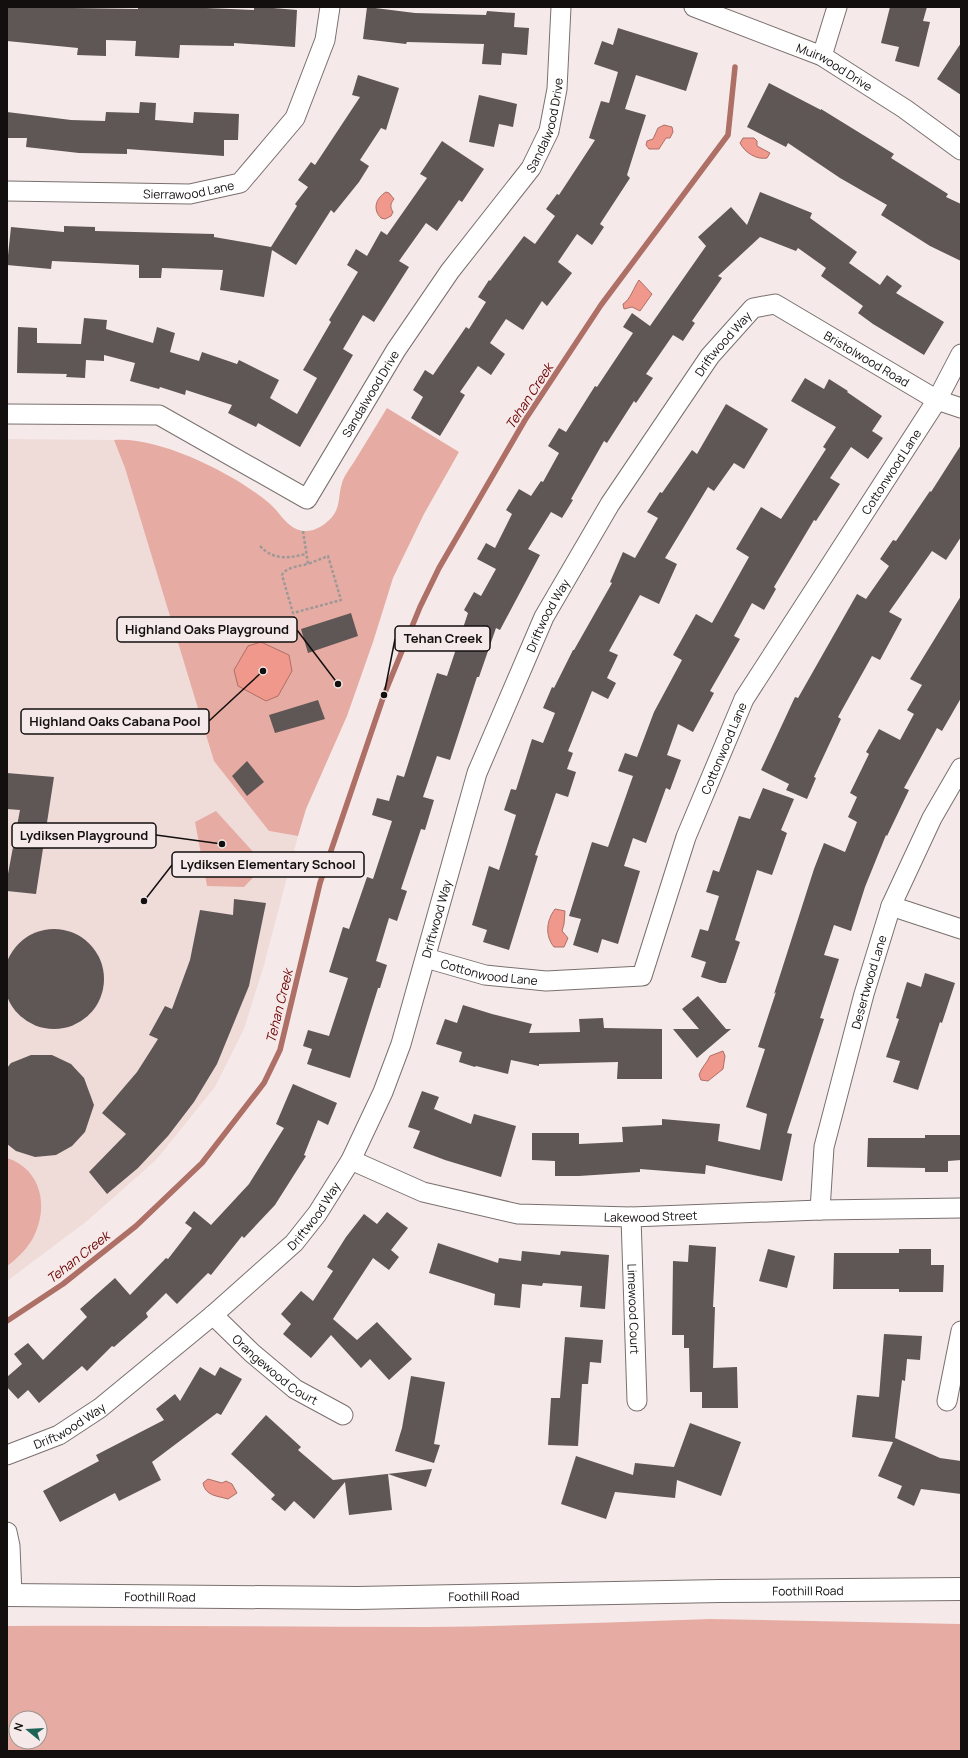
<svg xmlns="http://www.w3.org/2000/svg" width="968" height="1758" viewBox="0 0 968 1758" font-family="Manrope,sans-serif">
  <rect width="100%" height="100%" fill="#f5eae9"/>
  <!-- built -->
  <path fill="#efdcd9" d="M7,439L114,440L269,831L298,836L264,965L244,1029L215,1087L156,1160L87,1221L7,1281Z"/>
  <!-- green -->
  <g fill="#e6aca3" fill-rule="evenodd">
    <path d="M387,408L459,452L424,514L393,578L373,642L347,716L306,809L298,836L269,831L214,761L125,468L114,440C159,436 235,474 269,503C281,513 286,528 303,531C315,532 325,525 332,517C341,506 338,495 342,483C344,476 350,468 354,462C365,444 376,426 387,408Z"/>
    <path d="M216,811L265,865L244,887L207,886L195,822Z"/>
    <path d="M7,1158C41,1169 49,1206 34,1236C29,1247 17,1259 7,1266Z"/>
    <path d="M710,1619L961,1624V1751H7V1626C147,1625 287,1627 428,1627C522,1626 616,1622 710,1619ZM16,1718H40V1742H16Z"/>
  </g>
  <!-- water -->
  <g fill="#ef988b" stroke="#ad6f66">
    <path d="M664,125L672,127L673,132L670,138H666L659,149H649L646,145L647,141L653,139L658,128Z"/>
    <path d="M743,138H754L757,141V146L770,153L767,158C757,160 745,153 740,143Z"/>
    <path d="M386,192L389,193L394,199C390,204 390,207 393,212L391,216L385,219L381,218C372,209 376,198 386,192Z"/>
    <path d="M639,280L652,294L640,311L632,307L624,309L623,304C630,300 634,287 639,280Z"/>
    <path d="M261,642L289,655L292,671L278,696L266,701L238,686L234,670L248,646Z"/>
    <path d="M555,909L565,911L564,924L562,931L568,938L564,947H554C545,936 546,921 555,909Z"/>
    <path d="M723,1051L725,1056L723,1069L708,1081L701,1080L699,1075C701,1068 707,1063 710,1056Z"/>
    <path d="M208,1479L222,1483L226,1481L232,1484L237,1493L228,1499C218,1496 205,1496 203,1483Z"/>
  </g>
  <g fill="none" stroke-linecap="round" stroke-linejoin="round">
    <!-- stream -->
    <path stroke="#ad6f66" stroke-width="5.5" d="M7,1321L63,1284L136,1226L202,1163L264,1083L280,1050L320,883L384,695L420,607L439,568L525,420L601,305L728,135L735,67"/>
  </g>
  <!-- building -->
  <g fill="#5f5755">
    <path d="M7,7L138,9V7H182L254,10V7H261L297,10L295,47L234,43V46L180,45L179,58L135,56L136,41L106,40V56L77,55L78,48L7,41Z"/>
    <path d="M367,7L415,13L486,15L487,11L515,13L514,27L529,28L527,55L502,53L501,65L482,64L484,44L407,42L406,44L363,39Z"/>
    <path d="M890,7H927L923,21L930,22L919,67L895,61L899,47L881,43Z"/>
    <path d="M618,28L698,53L686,91L636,75L625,109L646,115L627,175L630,178L600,224L604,227L592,245L577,234L558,262L572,273L547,306L542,301L523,330L506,319L490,343L505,354L491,375L478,366L460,392L465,395L440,436L411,418L423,397L413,390L425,370L433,375L466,327L469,329L486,302L478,297L489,280L490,281L524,236L535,244L555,216L546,209L557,194L559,195L595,140L589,138L601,101L609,103L618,72L594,64L602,41L613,45Z"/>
    <path d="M961,43V95L937,79Z"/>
    <path d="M358,75L399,88L386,130L381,128L360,160L369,166L359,182L334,213L331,210L296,265L272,250L264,297L220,290L223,270L162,268L161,278H139V265L52,261L51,269L7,265L11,227L64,232V226L95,227V231L214,234V237L271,247L297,206L295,204L308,187L298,180L311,162L315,165L360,97L352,95Z"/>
    <path d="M769,83L821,110V109L894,154L891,158L948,194L946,197L961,204V261L930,246L881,215L887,205L840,178L788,143L786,147L747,127Z"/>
    <path d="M479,95L517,104L513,127L499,124L494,147L469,142Z"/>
    <path d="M140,102L156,103L155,120L193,123L194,112L239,114L238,140H224V156L127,149V154L79,153L26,147L27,138H7V112L71,120L105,121L106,112L139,113Z"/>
    <path d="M442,141L484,169L462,202L459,200L437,231L426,223L399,261L409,267L374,322L363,315L343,349L353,355L300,447L258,423L256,427L228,413L232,405L186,390L185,395L160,387L159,389L130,381L135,363L104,355V361L86,360L85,378L66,377L67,374L17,373L18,327L37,328V343L81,344L84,318L107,320L106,329L153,343L157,327L175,333L170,352L199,361L202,352L237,364L239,360L279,380L270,398L297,414L317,378L303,370L331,322L329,320L358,272L347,265L356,249L367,256L381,231L387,235L427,178L420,174Z"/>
    <path d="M760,192L812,213L810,218L857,252L849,263L880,285L887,275L902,286L896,293L944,322L924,355L873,324L858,313L863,306L821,276L826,268L798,248L796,251L760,237L718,276L722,278L692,321L695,323L683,341L673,335L646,374L653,378L636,403L634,401L607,443L604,441L571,499L573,500L562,518L551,512L528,549L540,555L500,630L496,628L479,677H477L450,760L437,756L423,797L434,800L425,830L421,829L401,889L407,891L397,921L389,918L376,961L387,965L380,988H378L350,1078L307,1064L312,1049L303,1046L308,1030L329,1036L348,978L329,972L343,927L349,929L367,877L373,879L392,821L372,815L377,798L389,801L397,775L404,777L437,673L447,676L468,613L464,610L474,592L481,596L496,569L477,559L486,543L495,548L512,514L506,510L519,489L531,496L541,481L543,482L559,453L548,446L559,428L566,432L595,386L597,387L633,333L623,327L632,313L650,326L706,246L698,237L731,207L747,225Z"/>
    <path d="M805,378L824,389L829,379L848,391L847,392L882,416L872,431L883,438L868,459L851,447L830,478L840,484L816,521L814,520L774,587L776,589L764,610L752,603L734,636L740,639L710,691L714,693L693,732L678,724L667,755L681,760L670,790L666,788L646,843L633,838L624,866L640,871L618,944L602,939L598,953L573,945L581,919L569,916L592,842L608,847L633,776L618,771L625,753L637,757L654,712L682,660L673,655L696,614L712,623L749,557L736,549L761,507L781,519L826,449L823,447L836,427L791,401Z"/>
    <path d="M726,404L768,429L744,469L734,463L714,491L708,487L665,558L677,564L659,604L640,595L609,651L618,655L607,678L616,683L608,699L592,691L568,751L573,753L567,769L576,772L568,797L556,793L535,855L538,856L509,950L483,942L487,930L472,925L489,866L499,870L516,815L504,810L511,789L516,790L532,739L543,743L555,713L543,708L552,687L554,688L573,650H574L612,583L610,582L623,552L635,558L658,518L647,512L660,492L662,493L692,450L697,454Z"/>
    <path d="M961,445V537L946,560L932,551L889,612L902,619L880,660L872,656L838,717L841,719L814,777L816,778L807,799L786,790L789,784L761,770L795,697L798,698L857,594L866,599L889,566L880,559L893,540L896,541L930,491L931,492Z"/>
    <path d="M961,596V698L942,731L937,728L904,788L909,790L887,836L886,835L865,887L851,931L834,925L824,955L839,959L820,1018L824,1019L787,1133L792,1134L782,1181L706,1165L705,1174L640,1169V1172L579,1176H555V1161L532,1160V1133H579V1144L623,1142L622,1127L662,1125V1119L720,1124L718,1141L760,1150L767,1114L746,1107L765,1049L758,1047L776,992L774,994L814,869L824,843L845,852L857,822L848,817L857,797L850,793L869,754L866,752L879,729L900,740L914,714L907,710L922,685L910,679Z"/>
    <path d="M351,613L358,636L308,653L301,629Z"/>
    <path d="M318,700L325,719L275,733L269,715Z"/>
    <path d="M247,761L264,782L247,796L232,776Z"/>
    <path d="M7,773L54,777L36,894L7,891V879L20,810L7,809Z"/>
    <path d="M763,788L794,799L781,830L787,833L772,875L757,870L735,940L740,942L726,983H720L701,977L706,962L691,957L700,929L708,931L719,896L706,892L713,870L719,872L739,816L750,819Z"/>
    <path d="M234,899L266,903L249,986L217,1064L194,1102L168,1136L138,1168L107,1194L89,1172L126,1134L102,1113L137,1072L158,1039L149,1035L165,1006L172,1009L190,960L200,910L233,915Z"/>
    <circle cx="54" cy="979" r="50"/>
    <path d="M925,973L955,983L942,1023L940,1022L918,1090L893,1082L900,1061L886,1057L899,1019L896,1018L907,982L921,987Z"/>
    <path d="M698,996L726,1029H731L697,1058L673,1029H699L682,1009Z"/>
    <path d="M463,1005L492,1014L532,1024L529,1033L580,1032L579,1019L603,1018L604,1028L662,1029V1079H617L618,1062L539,1064V1066L511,1060L508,1074L476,1066L475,1067L459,1062L462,1052L436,1044L445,1019L457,1023Z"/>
    <path d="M31,1055H52L71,1064L84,1078L94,1105L85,1132L72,1146L56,1155L35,1157L16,1151L7,1144V1068L11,1063Z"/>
    <path d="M293,1084L337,1103L328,1125L318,1120L304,1155L306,1156L275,1205L244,1238L242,1236L211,1275L208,1273L177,1304L166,1293L146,1313L148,1317L114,1347L112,1346L87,1371L82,1366L39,1403L28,1390L18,1399L7,1387V1377L22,1364L14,1354L28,1343L43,1360L87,1317L80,1309L115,1278L130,1295L166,1258L168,1259L192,1228L185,1223L194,1211L211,1225L249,1184L284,1128L276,1124Z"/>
    <path d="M422,1091L439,1097L434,1109L471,1124L474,1114L516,1126L501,1177L445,1160L413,1148L420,1131L408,1127Z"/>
    <path d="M925,1135H961V1160L948,1161V1172H925V1168L867,1167L868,1138H925Z"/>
    <path d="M387,1212L408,1228L391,1250L399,1257L389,1270L373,1258L333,1319L357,1340L377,1322L412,1359L389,1380L370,1359L361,1368L331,1335L311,1358L283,1334L291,1324L281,1314L301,1291L313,1301L333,1271L327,1267L346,1237L364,1214L377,1224Z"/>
    <path d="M438,1243L498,1263L499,1258L521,1261L522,1251L560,1255L561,1251L609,1255L605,1309L580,1307L582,1286L543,1283L542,1286L522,1284L520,1308L494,1305L495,1294L429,1273Z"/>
    <path d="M689,1245L716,1247L713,1307H715L713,1368L737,1367L738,1408H702V1392H690L689,1348H684V1335H672L673,1261L688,1262Z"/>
    <path d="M768,1249L795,1256L787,1288L759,1281Z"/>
    <path d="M899,1249H931V1265H944L943,1292H899V1289H833L834,1253H899Z"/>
    <path d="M884,1334L922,1336L920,1360L907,1359L905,1381L902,1380L895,1438L940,1458L961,1461V1494L921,1489L914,1506L897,1498L902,1486L878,1476L893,1442L852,1437L857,1395L879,1397Z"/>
    <path d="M565,1337L603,1340L601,1363L590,1362L588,1384H582L578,1446L548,1445L551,1398H560Z"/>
    <path d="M200,1367L215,1376L220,1367L242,1379L221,1415L217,1413L152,1462L161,1480L119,1501L115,1493L60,1522L43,1491L99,1461L96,1455L164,1420L156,1409L175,1394L180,1401Z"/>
    <path d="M411,1376L445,1382L434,1444L440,1445L434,1463L395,1451L402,1428Z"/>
    <path d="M266,1415L301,1447L298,1450L333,1480L432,1469L426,1487L388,1474L392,1510L349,1515L345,1482L314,1519L294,1501L285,1511L271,1499L275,1495L231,1454Z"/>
    <path d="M690,1423L741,1442L721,1496L677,1480L675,1498L615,1492L606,1519L561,1504L576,1456L633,1475L635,1463L674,1467Z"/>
  </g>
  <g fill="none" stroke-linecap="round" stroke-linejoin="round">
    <defs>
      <g id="minor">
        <path id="s1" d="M694,7L822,56L905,109L961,150"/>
        <path d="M822,56L837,7"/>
        <path id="s2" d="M7,191L190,194L240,183L295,118L325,40L330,7"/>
        <path id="s3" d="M7,414L159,415L307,499L396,350L450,271L531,168L549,131L557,89L561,7"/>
        <path d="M891,906L961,929"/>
        <path id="s4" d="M426,958L485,975L546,981L642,976L686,837L744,699L937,400L961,354"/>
        <path id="s5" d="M351,1160L423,1192L518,1214L631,1217L820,1210L961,1208"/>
        <path id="s6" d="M820,1210L824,1147L864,994L891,906L932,818L961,768"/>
        <path id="s7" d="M631,1217L637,1401"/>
        <path id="s8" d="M213,1315L252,1353L295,1389L343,1415"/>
        <path d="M947,1401L961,1331"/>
        <path id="s9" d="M7,1455L59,1435L100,1408L213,1315L294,1243L317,1214L351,1160L383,1092L401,1044L477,773L544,617L610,504L710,356L753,308L775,304L937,400L961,408"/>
        <path d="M7,1532L10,1546L12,1595"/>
      </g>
      <g id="secondary">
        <path id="s10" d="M7,1595L357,1598L720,1591L961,1589"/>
      </g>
    </defs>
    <!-- minor casing -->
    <use href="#minor" stroke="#79706e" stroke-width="21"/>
    <!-- secondary casing -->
    <use href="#secondary" stroke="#79706e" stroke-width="24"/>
    <!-- path -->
    <g stroke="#a09897" stroke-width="2.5" stroke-dasharray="3 2" stroke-linecap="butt">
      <path d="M303,531L308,564C300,566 286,567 282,575L293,613L341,600L328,556L308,564"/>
      <path d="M260,546C274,561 289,558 306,554"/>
    </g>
    <!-- minor -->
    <use href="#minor" stroke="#fff" stroke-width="19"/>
    <!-- secondary -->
    <use href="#secondary" stroke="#fff" stroke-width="22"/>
  </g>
  <g text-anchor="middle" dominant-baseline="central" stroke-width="4" stroke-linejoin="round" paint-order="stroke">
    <!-- street labels -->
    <g font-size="12" fill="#120f0e" stroke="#f5eae9">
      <text stroke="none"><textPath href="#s1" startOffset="153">Muirwood Drive</textPath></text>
      <text stroke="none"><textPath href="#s3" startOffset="768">Sandalwood Drive</textPath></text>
      <text stroke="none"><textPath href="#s2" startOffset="182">Sierrawood Lane</textPath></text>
      <text stroke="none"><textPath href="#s9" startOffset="1365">Driftwood Way</textPath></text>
      <text stroke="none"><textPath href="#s9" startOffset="1541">Bristolwood Road</textPath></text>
      <text stroke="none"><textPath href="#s3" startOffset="445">Sandalwood Drive</textPath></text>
      <text stroke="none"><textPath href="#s4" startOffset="785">Cottonwood Lane</textPath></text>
      <text stroke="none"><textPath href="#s9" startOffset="1041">Driftwood Way</textPath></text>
      <text stroke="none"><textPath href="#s4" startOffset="461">Cottonwood Lane</textPath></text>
      <text stroke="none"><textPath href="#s9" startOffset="717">Driftwood Way</textPath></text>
      <text stroke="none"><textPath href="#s4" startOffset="65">Cottonwood Lane</textPath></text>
      <text stroke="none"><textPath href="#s6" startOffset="234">Desertwood Lane</textPath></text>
      <text stroke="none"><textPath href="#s9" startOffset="393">Driftwood Way</textPath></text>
      <text stroke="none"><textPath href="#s5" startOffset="309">Lakewood Street</textPath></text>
      <text stroke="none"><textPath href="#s7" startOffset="92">Limewood Court</textPath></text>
      <text stroke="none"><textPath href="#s8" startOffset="83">Orangewood Court</textPath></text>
      <text stroke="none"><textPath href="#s9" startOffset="69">Driftwood Way</textPath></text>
      <text stroke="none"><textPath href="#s10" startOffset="801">Foothill Road</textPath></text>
      <text stroke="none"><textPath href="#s10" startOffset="153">Foothill Road</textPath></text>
      <text stroke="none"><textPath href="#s10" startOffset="477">Foothill Road</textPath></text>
    </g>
    <!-- water labels -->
    <g font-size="13" font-style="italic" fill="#6c0001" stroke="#f5eae9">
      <text transform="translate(529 396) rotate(-57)">Tehan Creek</text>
      <text transform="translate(279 1006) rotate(-76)">Tehan Creek</text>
      <text transform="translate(78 1257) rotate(-38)">Tehan Creek</text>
    </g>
  </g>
  <!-- callouts -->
  <path fill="none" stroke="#120f0e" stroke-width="1.5" d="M338 684L297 630M384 695L395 639M263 671L209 721M222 844L156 835M144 901L172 865"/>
  <g fill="#120f0e" stroke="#f5eae9" stroke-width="1.5">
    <circle cx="338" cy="684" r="4"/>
    <circle cx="384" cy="695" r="4"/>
    <circle cx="263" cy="671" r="4"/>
    <circle cx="222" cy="844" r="4"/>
    <circle cx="144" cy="901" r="4"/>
  </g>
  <g fill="#f5eae9" stroke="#120f0e" stroke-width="1.5">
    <rect x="117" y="617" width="180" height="25" rx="4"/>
    <rect x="395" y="626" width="95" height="25" rx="4"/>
    <rect x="21" y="709" width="188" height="25" rx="4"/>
    <rect x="12" y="823" width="144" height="25" rx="4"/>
    <rect x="172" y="852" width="192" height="25" rx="4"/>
  </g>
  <g font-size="13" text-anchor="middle" font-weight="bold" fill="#120f0e">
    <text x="207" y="634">Highland Oaks Playground</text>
    <text x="443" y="643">Tehan Creek</text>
    <text x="115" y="726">Highland Oaks Cabana Pool</text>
    <text x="84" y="840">Lydiksen Playground</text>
    <text x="268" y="869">Lydiksen Elementary School</text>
  </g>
  <!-- border -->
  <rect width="968" height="1758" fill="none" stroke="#120f0e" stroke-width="16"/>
  <!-- north arrow -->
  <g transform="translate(28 1730) rotate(288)"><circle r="19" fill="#f5eae9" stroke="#9a9291"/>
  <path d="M0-3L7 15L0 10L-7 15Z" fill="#1d6457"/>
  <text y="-6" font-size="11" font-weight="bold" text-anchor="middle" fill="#120f0e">N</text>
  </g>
</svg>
